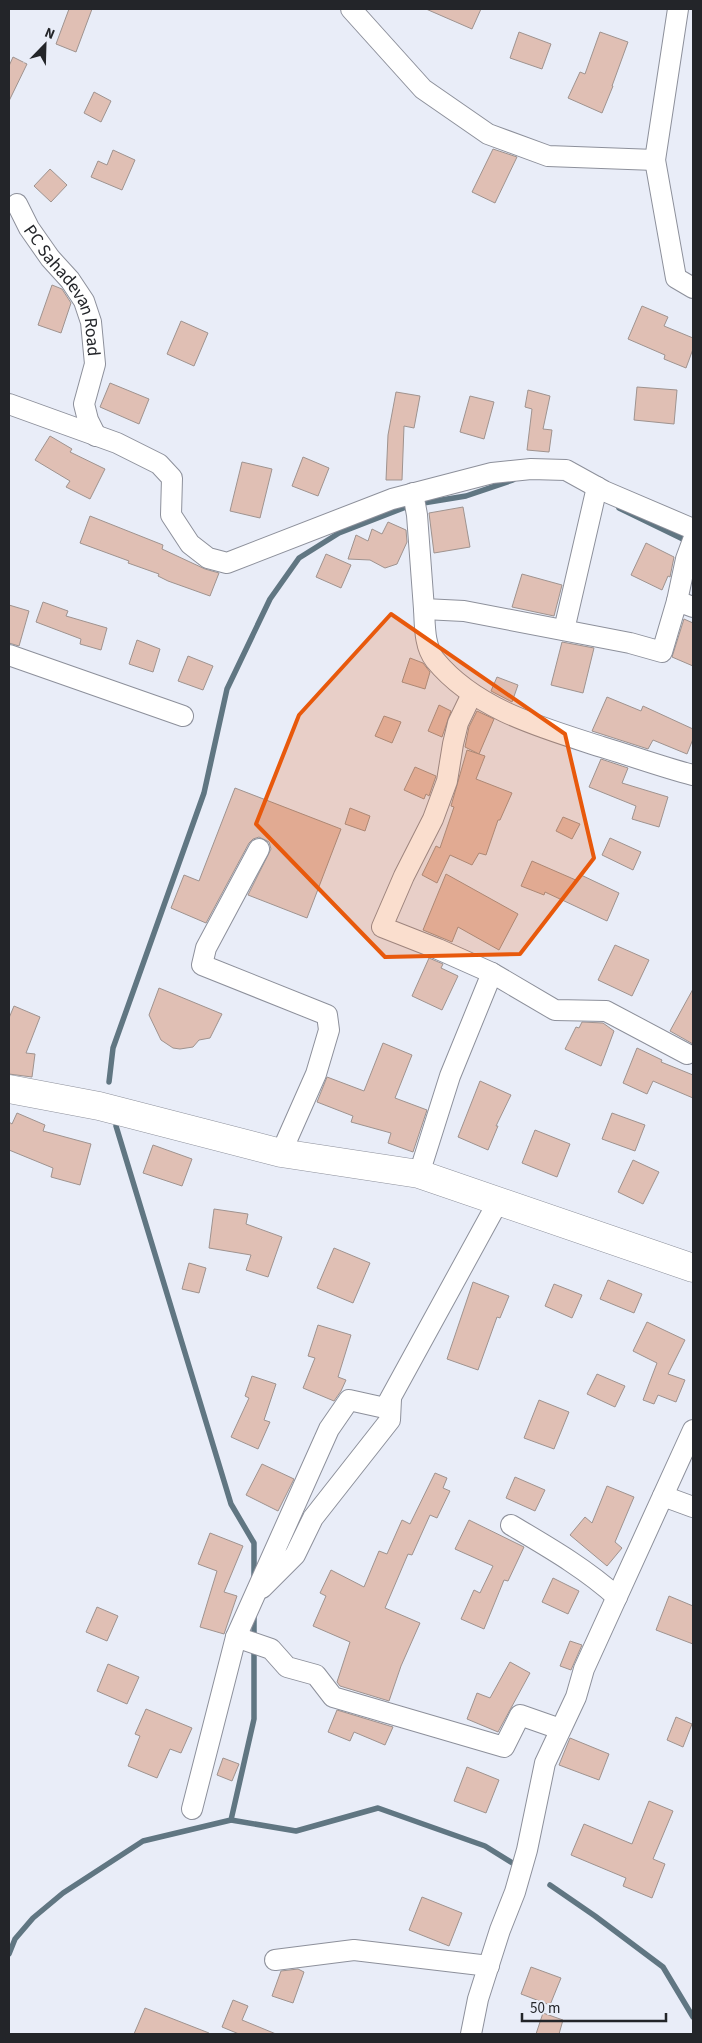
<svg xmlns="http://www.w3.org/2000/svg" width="702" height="2043" viewBox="0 0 702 2043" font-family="'Source Sans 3',sans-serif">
  <rect width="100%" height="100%" fill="#e9edf8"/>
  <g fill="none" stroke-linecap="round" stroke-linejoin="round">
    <!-- stream -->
    <g stroke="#607682" stroke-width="5.5">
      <path d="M619,508L689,542"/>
      <path d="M109,1082L113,1048L204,793L227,689L270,599L299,558L339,533L411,505L466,496L513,480"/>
      <path d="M116,1126L231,1504L254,1543V1580"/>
      <path d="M231,1820L296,1831L378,1808L485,1846L519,1867"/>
      <path d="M550,1885L595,1916L663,1967L693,2017"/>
      <path d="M9,1954L15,1939L33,1918L63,1893L143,1841L231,1820L254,1719V1615"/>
    </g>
  </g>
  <!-- building -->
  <g fill="#e0bfb4" stroke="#9f938f">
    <path d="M69,9H92L76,52L56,44Z"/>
    <path d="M426,9H481L472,29Z"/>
    <path d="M519,32L551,44L542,69L510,58Z"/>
    <path d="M600,32L628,42L612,86H613L602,113L568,98L580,72L585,74Z"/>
    <path d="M13,57L27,64L9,101V66Z"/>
    <path d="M94,92L111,101L101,122L84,113Z"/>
    <path d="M493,149L517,157L495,203L472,192Z"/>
    <path d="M113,150L135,160L122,190L91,177L98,161L107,165Z"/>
    <path d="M50,169L67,185L51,202L34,186Z"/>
    <path d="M52,285L62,289L71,303L61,333L38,325Z"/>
    <path d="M642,306L668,317L664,326L693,338V349L686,368L664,359L665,355L628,339Z"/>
    <path d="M181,321L208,333L194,366L167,354Z"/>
    <path d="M110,383L149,399L139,424L100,407Z"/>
    <path d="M637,387L677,390L674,424L634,420Z"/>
    <path d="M528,390L550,396L543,429L552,430L549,452L527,450L532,409L525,407Z"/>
    <path d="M396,392L420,396L414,428L404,426L402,480H386L388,435Z"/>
    <path d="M470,396L494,402L484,439L460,432Z"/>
    <path d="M50,436L72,449L70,452L105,469L90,499L66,487L70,481L35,460Z"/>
    <path d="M303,457L329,468L318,496L292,486Z"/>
    <path d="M242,462L272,469L260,518L230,511Z"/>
    <path d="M463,507L470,547L434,553L429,513Z"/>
    <path d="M90,516L163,545L162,549L205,569L219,573L210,596L168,581L158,576L159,574L128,563L129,561L80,543Z"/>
    <path d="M388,522L406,530L407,542L397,564L385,568L370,560L348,559L356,535L368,541L372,529L382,534Z"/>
    <path d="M646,543L674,557L670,577L668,576L662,590L631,575Z"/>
    <path d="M326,554L351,565L341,588L316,577Z"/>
    <path d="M522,574L562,585L554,616L512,607Z"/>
    <path d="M43,602L68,611L66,616L107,628L101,650L80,644L81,639L36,622Z"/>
    <path d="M9,605L29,611L19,646L9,643Z"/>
    <path d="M684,619L693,623V666L672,657Z"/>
    <path d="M137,640L160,649L153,672L129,664Z"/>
    <path d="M562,642L594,648L583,693L551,685Z"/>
    <path d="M188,656L213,666L203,690L178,681Z"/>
    <path d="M410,658L423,663L430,672L425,689L402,682Z"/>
    <path d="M497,677L518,685L512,702L491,691Z"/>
    <path d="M607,697L641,711L643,706L693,729V739L687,754L653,740L648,749L592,731Z"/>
    <path d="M439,705L451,711L442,737L428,731Z"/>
    <path d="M477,711L494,719L479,754L465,747L469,727Z"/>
    <path d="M384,716L401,722L392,743L375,736Z"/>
    <path d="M467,750L485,756L476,779L512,793L500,820H498L486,855L479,853L472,865L450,855L437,883L422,875L436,846L440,848L454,807L451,806Z"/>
    <path d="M601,759L628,768L622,783L668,797L659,827L632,819L636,806L589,787Z"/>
    <path d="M415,767L436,776L429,796L426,794L424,799L404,790Z"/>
    <path d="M235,788L341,829L307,918L248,895L271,849L269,842L259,837L253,839L249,843L206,923L171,908L184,875L199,881Z"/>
    <path d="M350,808L370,816L365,831L345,824Z"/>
    <path d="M563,817L580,824L572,839L556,831Z"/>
    <path d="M610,838L641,852L633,870L602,855Z"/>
    <path d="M532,861L578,881L581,875L619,893L607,921L545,892L544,895L521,886Z"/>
    <path d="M446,874L518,914L499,950L458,927L452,942L423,930Z"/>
    <path d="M615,945L649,960L632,996L598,980Z"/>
    <path d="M429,958L443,964L441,968L458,976L442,1010L412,996Z"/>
    <path d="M159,988L222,1014L210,1038L199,1040L193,1047L180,1049L173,1048L161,1040L149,1015Z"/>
    <path d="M693,989V1044L670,1031Z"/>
    <path d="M14,1006L40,1017L26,1053L35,1054L32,1077L9,1074V1018Z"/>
    <path d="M582,1022L603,1023L614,1031L601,1066L565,1049L576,1027L579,1028Z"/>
    <path d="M383,1043L412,1055L395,1098L427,1110L413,1152L388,1143L391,1133L351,1122L353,1116L317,1102L327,1077L364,1091Z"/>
    <path d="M637,1048L662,1060L661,1062L693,1075V1098L653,1081L647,1094L623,1083Z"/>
    <path d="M480,1081L511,1095L496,1126H498L488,1150L458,1137Z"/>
    <path d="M17,1113L45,1125L43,1131L91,1144L80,1185L51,1177L53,1168L9,1150V1122L12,1124Z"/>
    <path d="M612,1113L645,1125L635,1151L602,1139Z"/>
    <path d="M535,1130L570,1144L557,1177L522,1163Z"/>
    <path d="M153,1145L192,1159L182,1186L143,1173Z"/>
    <path d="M633,1160L659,1172L643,1204L618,1192Z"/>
    <path d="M214,1209L248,1214L246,1224L282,1237L268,1277L246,1270L251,1255L209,1248Z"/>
    <path d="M334,1248L370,1263L353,1303L317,1288Z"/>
    <path d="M189,1263L206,1268L199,1293L182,1289Z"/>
    <path d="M608,1280L642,1294L634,1313L600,1299Z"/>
    <path d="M473,1282L509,1296L500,1318L497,1317L478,1370L447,1359Z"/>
    <path d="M554,1284L582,1295L572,1318L545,1306Z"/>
    <path d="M647,1322L685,1340L668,1374L685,1380L676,1402L658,1395L654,1404L643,1400L657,1363L633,1351Z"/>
    <path d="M318,1325L351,1335L338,1377L346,1380L341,1391L334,1401L303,1388L315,1358L308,1356Z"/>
    <path d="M597,1374L625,1386L615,1407L587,1394Z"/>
    <path d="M252,1376L276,1384L264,1420L270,1422L258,1449L231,1437L249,1398L245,1396Z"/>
    <path d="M539,1400L569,1412L554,1449L524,1438Z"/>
    <path d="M262,1464L294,1479L278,1511L246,1495Z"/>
    <path d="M435,1473L447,1478L443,1488L450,1491L437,1518L430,1515L412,1555L408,1554L385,1608L420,1623L401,1666L389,1701L340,1686L337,1682L350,1642L313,1626L326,1596L320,1593L331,1570L364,1587L379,1551L387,1554L402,1520L410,1524Z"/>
    <path d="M515,1477L545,1490L535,1511L506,1498Z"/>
    <path d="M607,1486L634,1497L615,1542L622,1548L607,1566L570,1535L585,1517L592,1523Z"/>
    <path d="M469,1520L524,1547L508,1581L504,1580L484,1629L461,1619L474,1590L480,1593L493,1566L455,1549Z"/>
    <path d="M210,1533L243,1546L224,1592L237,1596L224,1634L200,1627L217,1571L198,1564Z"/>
    <path d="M553,1578L579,1591L568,1614L542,1602Z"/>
    <path d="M669,1596L693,1606V1644L656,1630Z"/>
    <path d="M97,1607L118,1616L107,1641L86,1632Z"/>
    <path d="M570,1641L582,1645L571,1670L560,1666Z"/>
    <path d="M510,1662L530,1673L498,1732L467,1719L477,1693L490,1698Z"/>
    <path d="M108,1664L139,1677L127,1704L97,1691Z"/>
    <path d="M146,1709L192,1728L181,1753L170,1749L157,1778L128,1766L140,1736L135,1734Z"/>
    <path d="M337,1710L393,1727L385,1745L354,1732L350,1741L328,1732Z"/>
    <path d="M676,1717L692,1724L683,1747L667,1740Z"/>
    <path d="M570,1738L609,1754L599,1780L559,1765Z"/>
    <path d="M223,1758L239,1764L232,1781L217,1775Z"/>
    <path d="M467,1767L499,1780L486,1813L454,1801Z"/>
    <path d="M649,1801L673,1811L653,1859L665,1864L652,1898L623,1886L626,1878L571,1855L584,1824L632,1844Z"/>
    <path d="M422,1897L462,1913L449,1946L409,1930Z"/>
    <path d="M531,1967L561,1978L550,2005L521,1994Z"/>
    <path d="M298,1969L304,1972L293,2003L272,1996L281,1971Z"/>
    <path d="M233,2000L248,2006L242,2020L276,2034H239L222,2027Z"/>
    <path d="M145,2008L209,2033V2034H134Z"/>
    <path d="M543,2013L563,2020L559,2034H536Z"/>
  </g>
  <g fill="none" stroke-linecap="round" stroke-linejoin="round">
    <defs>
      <g id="street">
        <path d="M351,9L423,89L488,134L548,156L655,160"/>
        <path d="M678,9L655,160L676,278L693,288"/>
        <path id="s1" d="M17,204L29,228L50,258L70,280L84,301L91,322L95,364L84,404L88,420L96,436"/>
        <path d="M9,404L117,443L159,464L172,478L171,515L190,544L208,558L227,563L392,499L492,473L531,469L566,470L604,491L693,529"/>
        <path d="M413,493L417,515L424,609L464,611L630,643L662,652L677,601L693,607"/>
        <path d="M677,601L686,559L693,540"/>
        <path d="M424,609C425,625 424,646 435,660C476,710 543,728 602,747C632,756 662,767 693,775"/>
        <path d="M564,630L597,487"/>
        <path d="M9,655L183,716"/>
        <path d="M472,694L458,723L453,744L447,781L433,819L404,876L382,927L438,949L492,973L555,1010L606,1011L687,1054"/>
        <path d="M259,849L206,948L202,965L327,1015L329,1030L316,1074L281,1153"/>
        <path d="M419,1174L450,1076L492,973"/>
        <path d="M663,1496L693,1507"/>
        <path d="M511,1525C548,1547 585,1568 617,1597"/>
        <path d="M262,1588L295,1555L313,1518L390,1420L391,1399"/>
        <path d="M236,1637L271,1649L287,1667L316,1675L333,1697L504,1747L520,1715L560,1729"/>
        <path d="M192,1809L236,1637L329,1429L349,1400L385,1408L499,1200"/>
        <path d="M275,1960L354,1950L489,1966"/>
        <path d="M471,2034L478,1999L500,1930L515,1892L527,1850L545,1763L576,1697L584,1669L693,1430"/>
      </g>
      <path id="secondary" d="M9,1089L99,1106L281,1153L419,1174L693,1268"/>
    </defs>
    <!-- street casing -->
    <use href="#street" stroke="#8d909b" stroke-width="22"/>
    <!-- secondary casing -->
    <use href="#secondary" stroke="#8d909b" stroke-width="29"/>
    <!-- street -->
    <use href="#street" stroke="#fff" stroke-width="20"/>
    <!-- secondary -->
    <use href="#secondary" stroke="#fff" stroke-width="28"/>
  </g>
  <!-- marked area -->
  <path fill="#e8590c" fill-opacity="0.2" stroke="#e8590c" stroke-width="4" stroke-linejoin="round" d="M391,614L565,734L594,858L520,954L385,957L256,824L299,715Z"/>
  <g text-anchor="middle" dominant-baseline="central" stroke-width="4.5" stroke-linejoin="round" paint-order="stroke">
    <!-- street labels -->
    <g font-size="18" fill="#232529" stroke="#e9edf8">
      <text stroke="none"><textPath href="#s1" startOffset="100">PC Sahadevan Road</textPath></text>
    </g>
  </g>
  <!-- border -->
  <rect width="702" height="2043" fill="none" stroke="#232529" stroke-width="20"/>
  <!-- north arrow -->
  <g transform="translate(45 45) rotate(23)" stroke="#e9edf8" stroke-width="4" paint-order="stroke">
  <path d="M0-4L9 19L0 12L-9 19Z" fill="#232529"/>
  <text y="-8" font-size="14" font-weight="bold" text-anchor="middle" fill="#232529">N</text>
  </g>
  <!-- scale -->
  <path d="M522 2013v8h144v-8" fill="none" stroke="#232529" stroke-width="2.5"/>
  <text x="530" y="2013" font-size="15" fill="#232529" stroke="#e9edf8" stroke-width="4" paint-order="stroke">50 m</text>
</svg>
